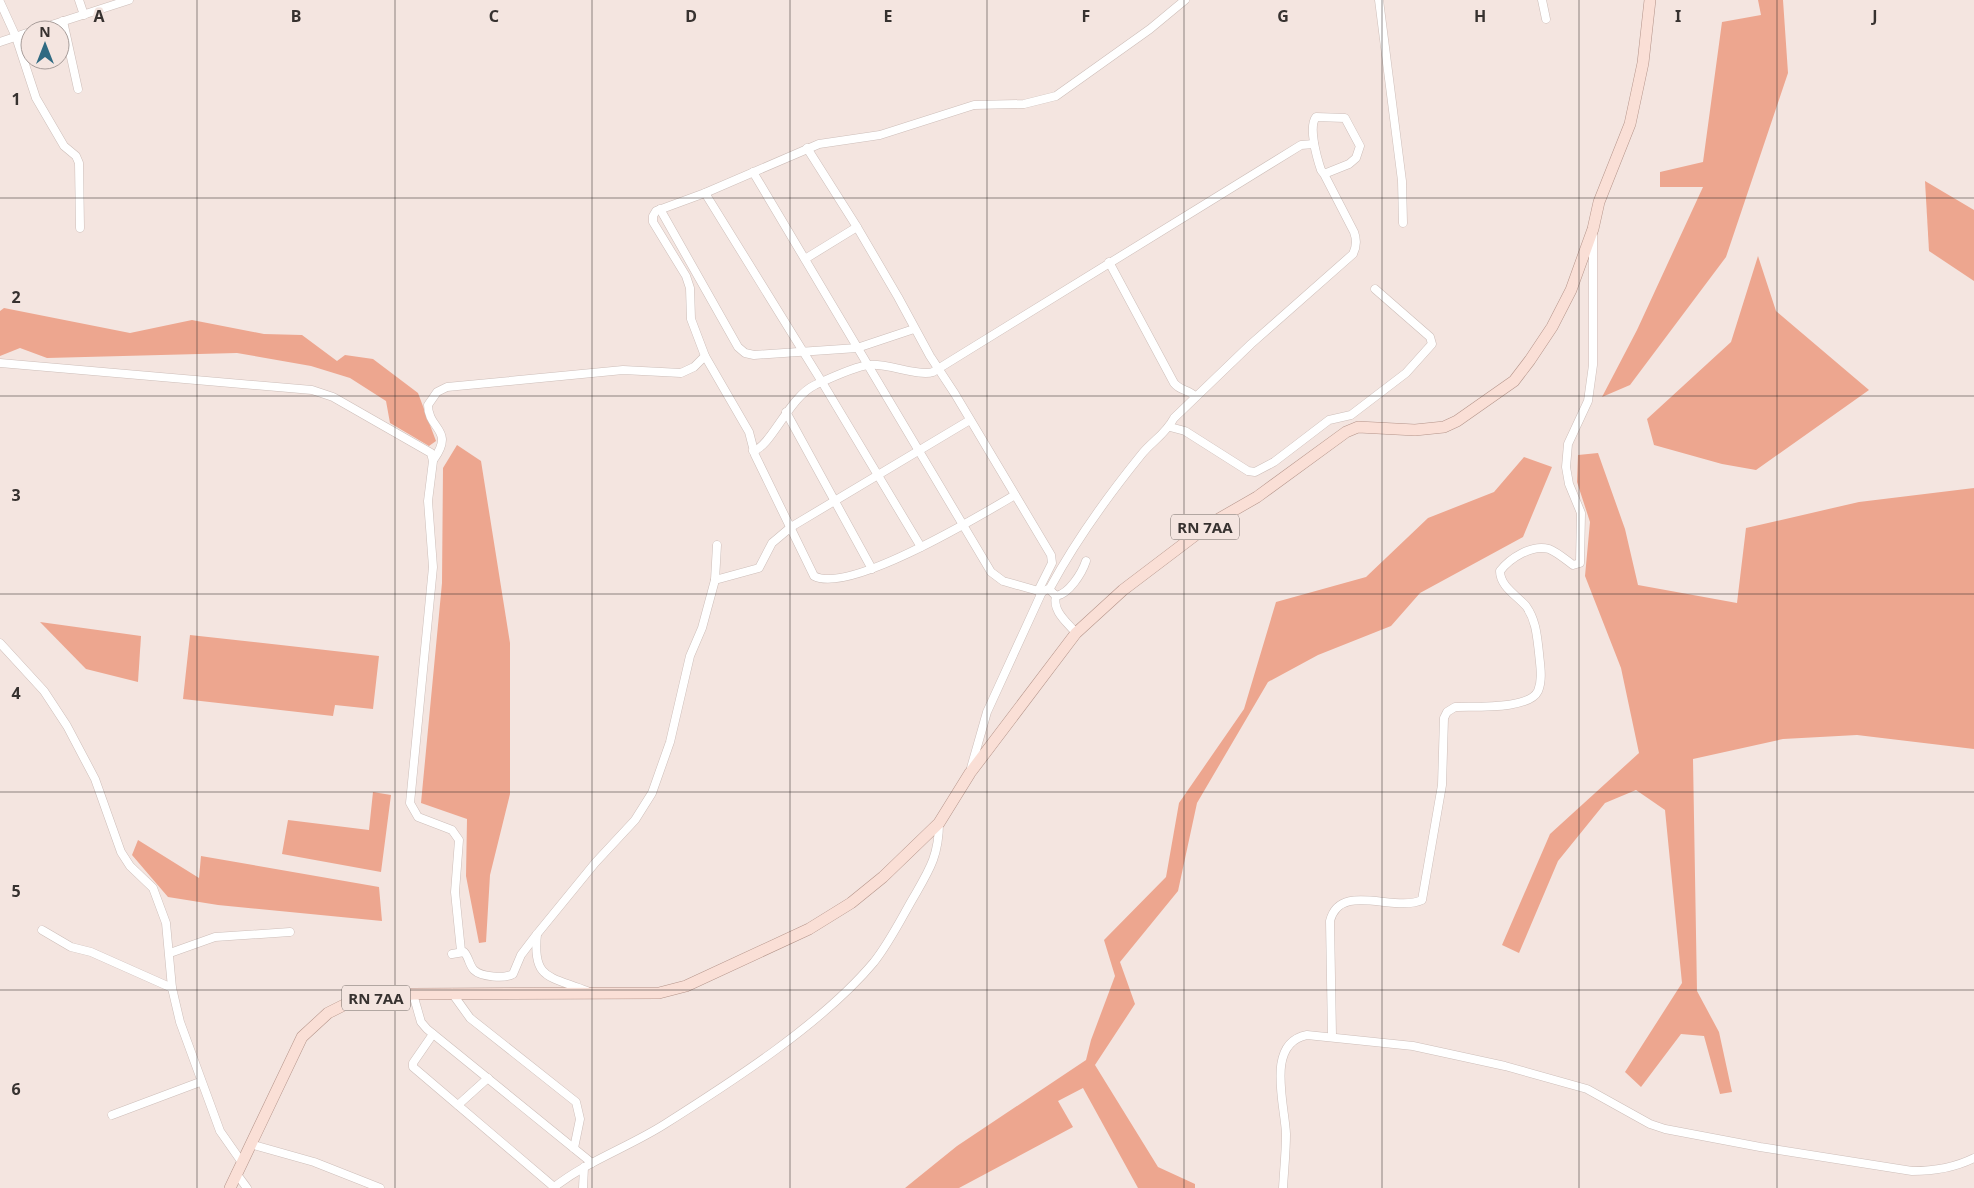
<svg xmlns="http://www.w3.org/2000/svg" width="1974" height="1188" viewBox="0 0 1974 1188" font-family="'Noto Sans',sans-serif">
  <rect width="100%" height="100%" fill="#f4e5e0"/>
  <!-- forest -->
  <g fill="#eda68f">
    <path d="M1758,0H1783L1788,73L1726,257L1630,385L1602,397L1637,330L1703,187H1660V172L1703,162L1722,22L1761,15Z"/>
    <path d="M1925,181L1974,210V281L1929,251Z"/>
    <path d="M1758,256L1776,311L1869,390L1756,470L1722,464L1654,445L1647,419L1731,342Z"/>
    <path d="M4,308L130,333L192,320L264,334L302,335L337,361L345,355L373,359L418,393L436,441L429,446L390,423L386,401L350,378L311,366L237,353L47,358L20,348L0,356V311Z"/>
    <path d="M457,445L481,461L510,643V794L490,875L486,942L479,943L466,876L467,819L421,803L442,583L443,468Z"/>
    <path d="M1598,453L1625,529L1638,585L1737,603L1746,528L1859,502L1974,488V749L1857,735L1783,739L1693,759L1697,991L1719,1032L1732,1092L1720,1094L1704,1036L1681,1034L1641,1087L1625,1072L1682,983L1665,810L1636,790L1605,803L1558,861L1519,953L1502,945L1550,834L1639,753L1621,668L1585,576L1590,522L1577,482L1578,455Z"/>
    <path d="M1524,457L1552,467L1523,537L1420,593L1391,626L1318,655L1268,682L1197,803L1178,891L1120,962L1135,1004L1095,1065L1158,1167L1195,1184V1188H1138L1083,1088L1058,1101L1073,1127L959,1188H905L957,1146L1086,1060L1091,1040L1115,976L1104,940L1166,877L1179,803L1244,709L1276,602L1366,577L1428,518L1494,492Z"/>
    <path d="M40,622L141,636L138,682L86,669Z"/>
    <path d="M190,635L379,656L373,709L335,705L333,716L183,699Z"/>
    <path d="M373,792L391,795L381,872L282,854L288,820L369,830Z"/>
    <path d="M138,840L199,878L201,856L379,887L382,921L218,905L168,897L132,855Z"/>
  </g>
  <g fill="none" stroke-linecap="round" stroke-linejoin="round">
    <defs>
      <g id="minor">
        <path d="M79,0L84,15"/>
        <path d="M1379,0L1402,181L1403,223"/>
        <path d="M1542,0L1546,19"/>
        <path d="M0,2L16,37L36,98L64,146L76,156L79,163L80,228"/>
        <path d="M63,21L78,89"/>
        <path d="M36,30L129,0"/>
        <path d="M0,42L30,32"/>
        <path d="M807,148L857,227L898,297L930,356L955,394L1051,555L1052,563L1038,591"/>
        <path d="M753,172L991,572L1003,581L1042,592L1050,588C1076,540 1107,497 1141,455C1152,441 1165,435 1174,418L1251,344L1353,254C1357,246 1357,240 1354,232L1324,174L1321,170C1317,158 1308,127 1316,117L1345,118L1360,146L1356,158L1349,164L1324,174"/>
        <path d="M705,193L822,382L921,547"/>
        <path d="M660,209L738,347L745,353L754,355L857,348L914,329"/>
        <path d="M805,259L857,227"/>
        <path d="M1109,262L1174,383C1180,391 1188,389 1195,396"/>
        <path d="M0,363L312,390L333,397L431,453L433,461L428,501L433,567L410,803L418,817L452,830L459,840L455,892L461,951"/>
        <path d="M786,412L872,569"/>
        <path d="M1170,427L1185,431L1248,471L1255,472L1274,462L1329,420L1351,415L1406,373L1432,344L1430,337L1375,289"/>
        <path d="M753,451C771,447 789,397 815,385C828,379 856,366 869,365C888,363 919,377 933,372L1301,145L1314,144"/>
        <path d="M434,459C455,429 428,430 428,405L437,392L447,387L623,370L681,373L694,367L705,356"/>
        <path d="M1015,495C981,515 849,595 814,576L755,455L749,432L705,356L691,319L690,288L686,276L653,222V216L656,211L705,193L819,144L880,135L974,105L1024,104L1056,96L1150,29L1185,0"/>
        <path d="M715,580L759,568L772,543L791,527L970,420"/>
        <path d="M1049,589L1056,596C1069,594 1082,573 1086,561"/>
        <path d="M1056,596C1052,611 1067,622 1076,633"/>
        <path d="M0,643L44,691L67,726L95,779L121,852L130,866L153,888L166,923L172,988L180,1022L220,1131L241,1161"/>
        <path d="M971,768L987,712L1042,592"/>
        <path d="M42,930L71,947L91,952L172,988"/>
        <path d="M537,934C532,980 550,976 587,991"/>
        <path d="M170,953L215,937L290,932"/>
        <path d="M452,954L464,952C469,957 469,965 474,970C481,977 505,979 513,974L521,955L537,934L595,863L635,820L652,793L670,742L690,656L702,628L715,580L717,545"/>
        <path d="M452,993L470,1018L576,1102L580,1119L574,1148"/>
        <path d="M413,994L421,1022L427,1029L592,1163"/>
        <path d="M433,1034L413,1063V1067L554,1187"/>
        <path d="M1332,1036L1330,921C1340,881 1394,913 1422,900L1442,785L1444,718L1447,712L1455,707C1474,706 1529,710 1538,691C1543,679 1540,665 1539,653C1537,636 1536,620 1526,606C1516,595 1500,586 1500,571C1510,558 1532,544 1549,549C1557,552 1566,560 1573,565L1580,563L1581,513L1569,484L1566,467L1568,444L1588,401L1593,365V236"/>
        <path d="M458,1105L488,1078"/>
        <path d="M112,1115L200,1082"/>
        <path d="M250,1144L314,1162L380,1188"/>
        <path d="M236,1173L247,1188"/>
        <path d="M553,1188C587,1161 629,1147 665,1124C733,1081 823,1023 874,962C889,943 900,921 912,900C928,872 939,857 939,823"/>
        <path d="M583,1188L584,1167"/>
        <path d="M1283,1188C1284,1170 1286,1152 1286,1134C1285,1105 1265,1043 1307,1035L1413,1046L1505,1066L1587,1089L1650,1124L1665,1129L1760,1147L1912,1171C1933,1171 1954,1168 1974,1158"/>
      </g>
      <path id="primary" d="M230,1188L302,1037L328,1013L344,1005L361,1000L413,994L659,993L686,986L809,929L851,903L883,877L939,823L970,773L1076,633L1123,590L1210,524L1257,497L1346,432L1358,427L1415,430L1444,427L1457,421L1514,381L1530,360L1552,327L1571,290L1593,229L1599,202L1630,124L1643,63L1650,0"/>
    </defs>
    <!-- minor casing -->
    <use href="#minor" stroke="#cdbeb9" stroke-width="9"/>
    <!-- primary casing -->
    <use href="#primary" stroke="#b4948a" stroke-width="12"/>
    <!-- minor -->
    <use href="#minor" stroke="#fff" stroke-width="8"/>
    <!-- primary -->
    <use href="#primary" stroke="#fadfd6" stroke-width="11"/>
  </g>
  <!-- grid -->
  <path fill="none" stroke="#373230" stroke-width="1" stroke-opacity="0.55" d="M197,0V1188M395,0V1188M592,0V1188M790,0V1188M987,0V1188M1184,0V1188M1382,0V1188M1579,0V1188M1777,0V1188M0,198H1974M0,396H1974M0,594H1974M0,792H1974M0,990H1974"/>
  <g text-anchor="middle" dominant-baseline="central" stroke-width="5" stroke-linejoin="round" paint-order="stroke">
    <!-- shield labels -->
    <g fill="#f4e5e0" stroke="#706865" stroke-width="1">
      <rect x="1171" y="514.5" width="68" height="25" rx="4"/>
      <rect x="342" y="985.5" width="68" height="25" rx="4"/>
    </g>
    <g font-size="15" font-weight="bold" fill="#373230">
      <text x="1205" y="527">RN 7AA</text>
      <text x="376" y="998">RN 7AA</text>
    </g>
  </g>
  <g font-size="16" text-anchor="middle" font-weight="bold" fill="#373230" stroke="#f4e5e0" stroke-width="5" stroke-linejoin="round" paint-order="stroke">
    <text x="99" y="22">A</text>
    <text x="296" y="22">B</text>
    <text x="494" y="22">C</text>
    <text x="691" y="22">D</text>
    <text x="888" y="22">E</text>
    <text x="1086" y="22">F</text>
    <text x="1283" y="22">G</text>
    <text x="1480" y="22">H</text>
    <text x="1678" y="22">I</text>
    <text x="1875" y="22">J</text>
    <text x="16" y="105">1</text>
    <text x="16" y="303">2</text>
    <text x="16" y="501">3</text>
    <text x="16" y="699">4</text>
    <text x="16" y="897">5</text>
    <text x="16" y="1095">6</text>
  </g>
  <!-- north arrow -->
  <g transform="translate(45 45)"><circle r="24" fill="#f4e5e0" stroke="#a89d9a"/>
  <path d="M0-4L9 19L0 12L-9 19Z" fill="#2f6a82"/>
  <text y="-8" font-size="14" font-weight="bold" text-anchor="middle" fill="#373230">N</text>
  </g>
</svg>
